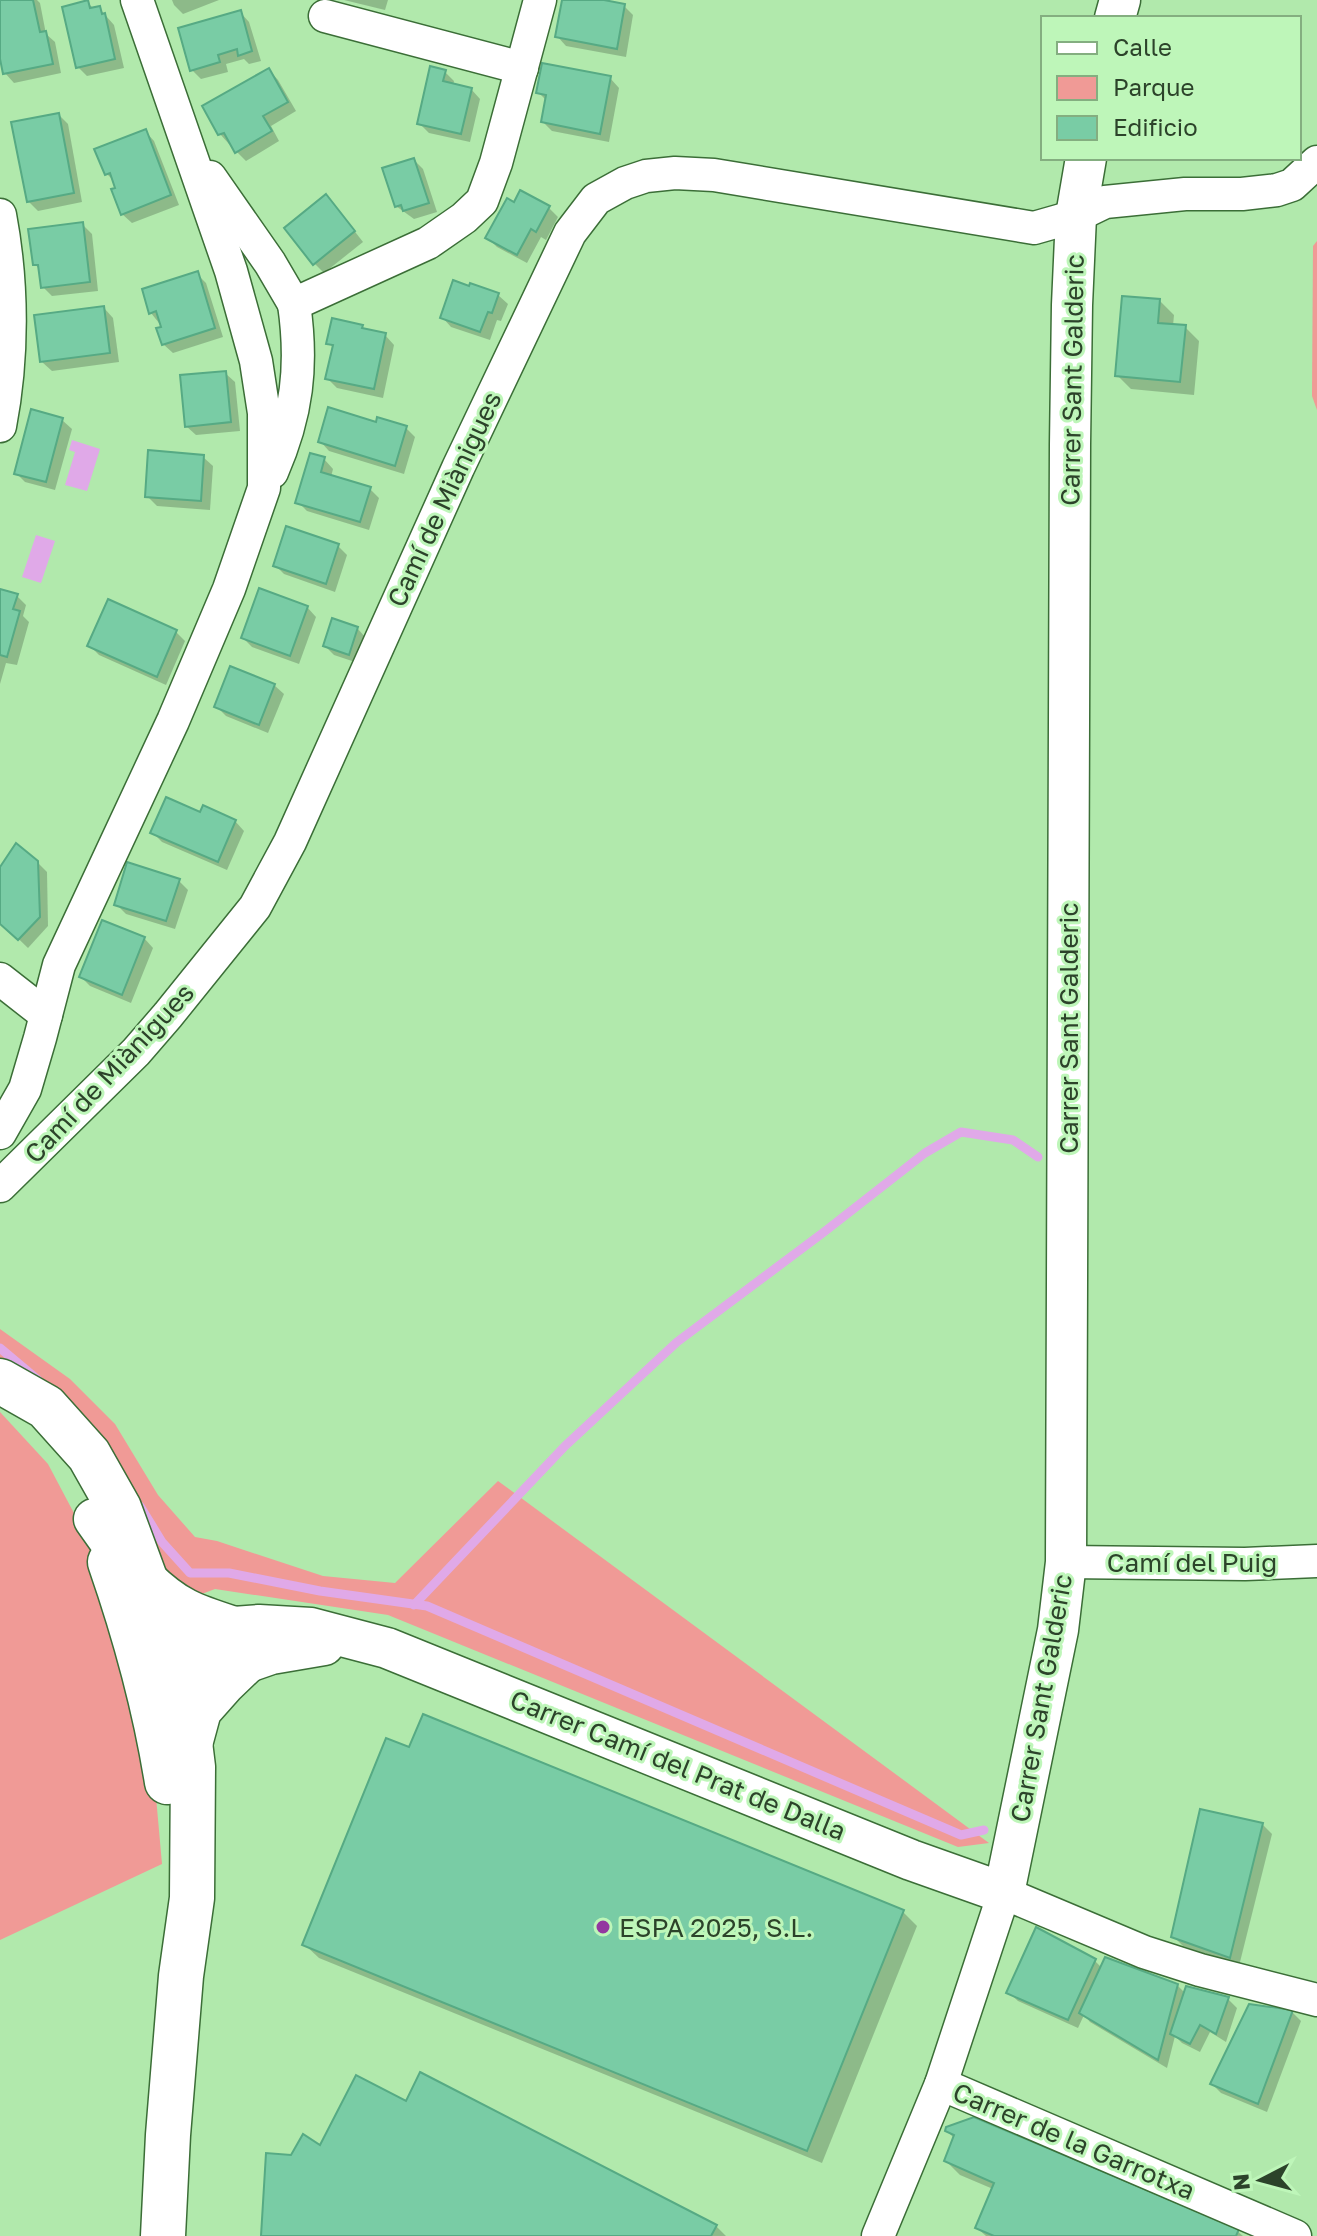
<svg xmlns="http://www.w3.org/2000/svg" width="1317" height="2236" viewBox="0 0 1317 2236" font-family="'Golos Text',sans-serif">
  <rect width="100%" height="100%" fill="#b1e9ac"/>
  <!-- green -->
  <g fill="#f09a96">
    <path d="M1317,241V410L1312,396L1313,246Z"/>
    <path d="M0,1329L70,1379L115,1424L158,1495L195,1537L217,1541L323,1576L395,1583L498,1481L989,1843L958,1847L388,1615L215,1589L175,1604L0,1369Z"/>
    <path d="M0,1412L48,1464L85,1534L114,1609L156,1797L162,1864L0,1940Z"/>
  </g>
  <!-- water -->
  <g fill="#e0a9e8">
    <path d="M72,440L100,449L87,491L65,485L75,452L69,450Z"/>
    <path d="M36,535L55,541L41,583L22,577Z"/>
  </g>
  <!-- shadow -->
  <g fill="#0003">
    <path d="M0,0H37L40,3L46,34L55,42L61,73L14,83L5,73L0,49Z"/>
    <path d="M172,0H219L183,14L174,5Z"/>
    <path d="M344,0H388L385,10Z"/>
    <path d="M564,0H600L624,6L633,15L626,57L566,46L557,36Z"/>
    <path d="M88,3L94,9L99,8L114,25L124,68L87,76L78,67Z"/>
    <path d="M240,12L249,22L261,61L249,64L244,59L226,64L228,72L201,79L192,70Z"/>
    <path d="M269,70L278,80L296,111L271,126L279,141L246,161L236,151L231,142L229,144L220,134Z"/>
    <path d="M445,72L454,81L453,86L471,89L480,99L470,142L429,133L419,123Z"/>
    <path d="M610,78L619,88L609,142L552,131L543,122L547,101L538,92Z"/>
    <path d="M59,115L68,124L82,202L38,211L28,201Z"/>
    <path d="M145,131L154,141L179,205L132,223L122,214L115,182L106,173Z"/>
    <path d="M414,160L423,169L437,212L414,219L396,206Z"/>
    <path d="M515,204L549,208L558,217L546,240L541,237L527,263L497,247L487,237Z"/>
    <path d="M335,206L363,242L324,273L314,263Z"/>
    <path d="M82,224L92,234L98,291L52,296L43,287L40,270L35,264Z"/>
    <path d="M197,274L206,283L223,337L173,353L163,344V328L151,313Z"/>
    <path d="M498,295L508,304L501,321L497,320L490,340L451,327L442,317Z"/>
    <path d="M1160,301L1174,315L1173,326L1185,327L1199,341L1194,395L1131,389L1117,375Z"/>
    <path d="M104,308L113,318L119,362L52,371L42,362Z"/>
    <path d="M362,327L366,331L385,335L394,345L383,398L337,388L328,379L334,348L328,343Z"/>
    <path d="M225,373L235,382L240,431L196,435L186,426Z"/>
    <path d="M62,420L72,429L55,490L25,482L16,473Z"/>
    <path d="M406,428L415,437L404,474L329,451L320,441Z"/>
    <path d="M203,457L213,466L210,510L157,506L147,496Z"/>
    <path d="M324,459L333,469L331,477L370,489L379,498L369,530L307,511L298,502Z"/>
    <path d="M338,546L347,555L335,592L284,574L275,565Z"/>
    <path d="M0,591L16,595L26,605L23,616L29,622L17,665L6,663L0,684Z"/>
    <path d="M307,607L316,617L299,664L252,647L243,638Z"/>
    <path d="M357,628L366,638L358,663L334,655L325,646Z"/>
    <path d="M176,632L185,641L166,685L99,655L90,646Z"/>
    <path d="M274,685L284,694L268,733L226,716L216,706Z"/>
    <path d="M201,814L235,821L244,831L227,870L162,842L152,832Z"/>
    <path d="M37,862L47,872L48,926L28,948L0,921V870Z"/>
    <path d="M179,881L188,890L175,929L126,914L116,904Z"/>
    <path d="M144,938L153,948L131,1003L90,986L81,977Z"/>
    <path d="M1262,1824L1272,1834L1239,1966L1183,1946L1174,1937Z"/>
    <path d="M903,1912L917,1926L822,2163L319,1958L304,1944Z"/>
    <path d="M1095,1961L1102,1968L1177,1985L1186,1994L1228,1999L1237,2008L1226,2042L1210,2032L1200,2052L1182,2043L1175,2036L1167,2068L1090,2022L1084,2015L1078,2028L1018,2001L1008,1992Z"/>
    <path d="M1292,2012L1301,2021L1267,2112L1221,2093L1212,2084Z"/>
    <path d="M406,2103L716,2226L726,2236H263L292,2157L321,2148Z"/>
    <path d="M947,2131L1237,2231L1243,2236H986L977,2228L993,2189L960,2175L946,2161L955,2139Z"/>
  </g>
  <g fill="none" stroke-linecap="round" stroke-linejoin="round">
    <!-- stream -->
    <g stroke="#e0a9e8" stroke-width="9">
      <path d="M0,1348L38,1380"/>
      <path d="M140,1506L162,1542L190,1573H229L320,1591L427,1606L961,1835L984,1830"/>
      <path d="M414,1605L565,1446L677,1342L824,1232L925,1153L961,1132L1013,1140L1038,1157"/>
    </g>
  </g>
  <!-- building -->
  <g fill="#79cca5" stroke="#56aa84" stroke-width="2">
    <path d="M0,0H33L40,32L46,31L53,64L3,74L0,59Z"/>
    <path d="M88,0L90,8L100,6L102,14L105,13L115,59L76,68L62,7Z"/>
    <path d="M562,0H604L625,4L617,49L555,37Z"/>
    <path d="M241,10L252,51L238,56L237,49L218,55L220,62L190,71L178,28Z"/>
    <path d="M542,63L611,76L600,134L541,122L546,95L536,93Z"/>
    <path d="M430,66L446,70L443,81L472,88L461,134L417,124Z"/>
    <path d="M269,68L288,102L263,116L272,131L235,153L224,133L218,135L202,106Z"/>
    <path d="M59,113L74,193L27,202L11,122Z"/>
    <path d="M146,129L171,195L121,215L111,189L115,188L110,173L105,175L94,149Z"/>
    <path d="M414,158L429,203L403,211L401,205L395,207L382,168Z"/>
    <path d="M520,190L550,206L536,232L531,229L517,255L485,238L507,198L514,202Z"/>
    <path d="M326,194L355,231L313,265L284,228Z"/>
    <path d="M83,222L90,282L41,288L38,265H33L28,229Z"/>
    <path d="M198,271L215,328L162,345L156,328L161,327L156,311L149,314L142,289Z"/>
    <path d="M453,280L469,286L470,283L499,293L492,313L488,312L480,332L440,318Z"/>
    <path d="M1122,296L1160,299L1158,323L1186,325L1180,382L1115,376Z"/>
    <path d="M104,306L110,353L40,362L34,315Z"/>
    <path d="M332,318L363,325L362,328L386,333L374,389L325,379L333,345L326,344Z"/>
    <path d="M226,371L231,422L185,427L180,375Z"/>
    <path d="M328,407L376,422L377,417L407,426L395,466L318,442Z"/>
    <path d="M31,409L63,418L46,482L14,474Z"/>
    <path d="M148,450L204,455L201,501L145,497Z"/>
    <path d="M310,453L325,457L321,472L371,487L360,522L295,503Z"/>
    <path d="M286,526L339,544L326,584L273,566Z"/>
    <path d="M259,588L308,606L290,656L241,638Z"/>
    <path d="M0,589L18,594L13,609L20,611L7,657L0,655Z"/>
    <path d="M108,599L177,630L157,677L87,646Z"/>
    <path d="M332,618L358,627L349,655L323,646Z"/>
    <path d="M230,666L275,684L259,725L214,707Z"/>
    <path d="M166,797L200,812L203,805L236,820L218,862L150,833Z"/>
    <path d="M16,843L38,861L40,917L18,940L0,924V867Z"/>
    <path d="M127,862L180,879L166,921L114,905Z"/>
    <path d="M102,920L145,937L122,995L79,977Z"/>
    <path d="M423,1714L904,1910L807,2151L302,1945L386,1738L409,1747Z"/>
    <path d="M1200,1809L1263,1823L1230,1958L1171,1937Z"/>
    <path d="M1036,1927L1096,1959L1068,2020L1006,1993Z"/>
    <path d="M1105,1957L1178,1984L1158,2060L1079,2013Z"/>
    <path d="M1186,1986L1229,1997L1216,2034L1200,2025L1190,2044L1170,2034Z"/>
    <path d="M1249,2004L1293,2010L1258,2104L1210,2084Z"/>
    <path d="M420,2072L717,2225L711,2236H261L266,2153L291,2155L303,2134L320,2145L356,2075L406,2101Z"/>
    <path d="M974,2117L1239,2229L1236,2236H994L975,2228L994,2183L944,2161L954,2135L945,2131L946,2127Z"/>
  </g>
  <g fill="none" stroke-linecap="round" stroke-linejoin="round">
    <defs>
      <g id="minor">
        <path d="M325,16L522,68"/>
        <path d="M210,177L270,263L294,304L428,243L464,218L482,201L496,163L540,0"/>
        <path d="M0,215C13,284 13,358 0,426"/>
        <path d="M272,472C297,415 303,366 294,304"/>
        <path d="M0,979L46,1015"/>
        <path d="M0,1133L25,1089L40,1038L59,965L173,721L229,589L264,488V413L256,361L231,271L137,0"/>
        <path d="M0,1186L136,1052L168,1015L255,907L290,842L458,468L570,233L596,199L625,183L646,176L675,173L714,175L1034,228L1076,216L1105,202L1185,194H1242L1277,190L1292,185L1317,162"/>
        <path d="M1066,1562L1245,1564L1317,1561"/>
        <path d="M941,2084L1295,2236"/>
        <path d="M878,2236L941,2084L1004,1893L1144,1952L1200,1970L1317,2000"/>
      </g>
      <g id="tertiary">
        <path d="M1115,18L1120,0"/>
        <path d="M94,1519L123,1560L132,1584"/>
        <path d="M146,1579C177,1609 194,1614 234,1627"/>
        <path d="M166,1650L174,1657L213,1663L248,1662L271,1654L324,1645"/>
        <path d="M164,1686L163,1681L174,1657L192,1643L234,1627L259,1625L311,1628L387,1648L911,1860L1004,1893L1058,1630L1066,1562L1070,444L1072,305L1076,216L1086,158"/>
        <path d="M191,1748L201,1711L225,1684L248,1662"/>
      </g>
      <g id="secondary">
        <path d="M0,1381L46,1407L89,1455L119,1508L174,1657L185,1702L193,1767L192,1898L181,1976L168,2135L163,2236"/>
        <path d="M110,1562C135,1634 155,1707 167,1782"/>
      </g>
    </defs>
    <!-- minor casing -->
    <use href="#minor" stroke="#3b6e37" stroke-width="35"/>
    <!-- tertiary casing -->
    <use href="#tertiary" stroke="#3b6e37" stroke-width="43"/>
    <!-- secondary casing -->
    <use href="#secondary" stroke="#3b6e37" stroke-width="47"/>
    <!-- minor -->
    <use href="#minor" stroke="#fff" stroke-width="32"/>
    <!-- tertiary -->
    <use href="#tertiary" stroke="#fff" stroke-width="40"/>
    <!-- secondary -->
    <use href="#secondary" stroke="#fff" stroke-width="44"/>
  </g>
  <!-- markers -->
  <circle fill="#9337a0" stroke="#bef6b9" stroke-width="3" cx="603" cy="1927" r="8"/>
  <g text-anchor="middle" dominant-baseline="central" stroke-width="6" stroke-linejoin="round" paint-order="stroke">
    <!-- street labels -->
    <g font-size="26" fill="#2c432a" stroke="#bef6b9">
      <text transform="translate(1072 380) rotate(-89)">Carrer Sant Galderic</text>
      <text transform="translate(444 499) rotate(-65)">Camí de Miànigues</text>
      <text transform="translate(1068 1028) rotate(-90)">Carrer Sant Galderic</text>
      <text transform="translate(109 1073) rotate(-47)">Camí de Miànigues</text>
      <text x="1192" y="1562">Camí del Puig</text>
      <text transform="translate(1041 1698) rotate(-80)">Carrer Sant Galderic</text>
      <text transform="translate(678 1765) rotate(22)">Carrer Camí del Prat de Dalla</text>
      <text transform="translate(1074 2141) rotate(23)">Carrer de la Garrotxa</text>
    </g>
    <!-- poi labels -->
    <g font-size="26" fill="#2c432a" stroke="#bef6b9" text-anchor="start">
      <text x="619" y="1927">ESPA 2025, S.L.</text>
    </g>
  </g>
  <!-- legend -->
  <rect x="1041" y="16" width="260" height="144" fill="#bef6b9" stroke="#84ae80" stroke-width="2"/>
  <rect x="1057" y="42" width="40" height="12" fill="#ffffff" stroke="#84ae80" stroke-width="2"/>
  <text x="1113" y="56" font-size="24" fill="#2c432a">Calle</text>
  <rect x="1057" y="76" width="40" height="24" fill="#f09a96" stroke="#84ae80" stroke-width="2"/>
  <text x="1113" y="96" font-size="24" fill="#2c432a">Parque</text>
  <rect x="1057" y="116" width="40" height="24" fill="#79cca5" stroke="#84ae80" stroke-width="2"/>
  <text x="1113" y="136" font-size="24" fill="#2c432a">Edificio</text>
  <!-- north arrow -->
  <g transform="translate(1261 2180) rotate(264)" stroke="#bef6b9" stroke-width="6" paint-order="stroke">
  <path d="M0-6L14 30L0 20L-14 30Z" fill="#2c432a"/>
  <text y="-12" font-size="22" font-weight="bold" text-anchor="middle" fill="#2c432a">N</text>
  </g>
</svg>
